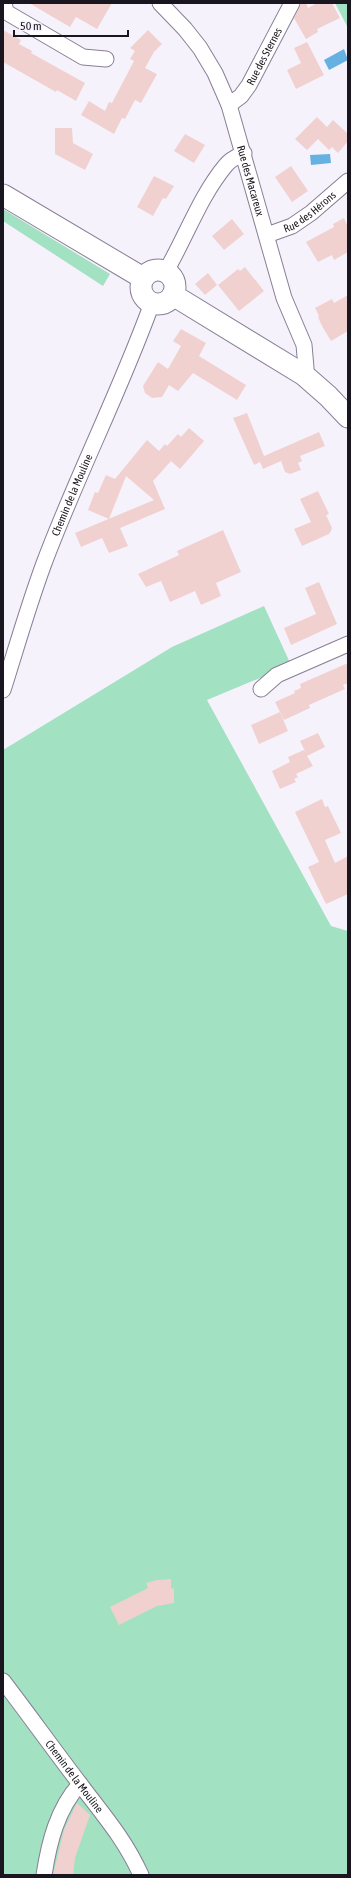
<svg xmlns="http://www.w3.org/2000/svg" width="351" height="1878" viewBox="0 0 351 1878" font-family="'Asap Condensed',sans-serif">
  <rect width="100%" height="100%" fill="#f6f2fc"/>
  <!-- green -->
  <g fill="#a2e1c1">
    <path d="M335,3H348V28Z"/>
    <path d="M3,209L110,274L103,286L3,221Z"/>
    <path d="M264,606L291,665L207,700L331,926L348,931V1875H3V750L172,647Z"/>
  </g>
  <!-- water -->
  <g fill="#65b1e1">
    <path d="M344,49L348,60L329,70L324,60Z"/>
    <path d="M330,154L331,163L311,165L310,155Z"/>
  </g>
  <!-- building -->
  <g fill="#f1d1cf">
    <path d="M29,3H112L97,29L76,17L70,27Z"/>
    <path d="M302,3H306L308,8L317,3H332L340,18L317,29L318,32L306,39L294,18Z"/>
    <path d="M3,30L21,40L19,44L32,51L31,53L85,83L76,101L57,90L56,92L3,62Z"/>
    <path d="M148,30L162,44L154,52L145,68L157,74L141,103L135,100L125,119L122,118L114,134L81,115L89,101L105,111L109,102L112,103L134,61L130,59L135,51L130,48Z"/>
    <path d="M307,42L324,75L296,89L287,70L301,63L294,48Z"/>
    <path d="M317,117L327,127L333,120L348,134V141L338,153L332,147L329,150L318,139L307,150L295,139Z"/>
    <path d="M55,128H72L73,143L93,154L85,170L55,154Z"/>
    <path d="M185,134L205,145L194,163L174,151Z"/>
    <path d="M291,166L308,191L292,202L275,177Z"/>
    <path d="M154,176L174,186L166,199L163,198L153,216L137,207Z"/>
    <path d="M344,218L348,227V252L334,260L332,255L318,262L306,242L334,227L333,224Z"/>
    <path d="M232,219L244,234L224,250L212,236Z"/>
    <path d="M245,267L264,291L239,311L218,285L238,269L240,271Z"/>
    <path d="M208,273L217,285L205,295L195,284Z"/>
    <path d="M348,295V331L331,341L322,326L318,317L319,316L315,308L332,299L334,303Z"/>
    <path d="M181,329L206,343L199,356L246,385L237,400L193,373L178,391L169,385L162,397L152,398L145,393L143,386L158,362L168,369L181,346L173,341Z"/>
    <path d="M247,413L264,456L319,432L325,446L300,456L302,461L298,463L301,470L290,474L285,472L281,461L263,469L260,462L254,465L233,418Z"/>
    <path d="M189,428L204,441L180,469L171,461L153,481L165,509L120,528L128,546L109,553L102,538L81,547L75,533L154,500L126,476L109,519L88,510L95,492L98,493L106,475L115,479L147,440L159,451L165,444L167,446L178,434L181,437Z"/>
    <path d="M318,491L329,514L326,515L332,528L331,531L329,534L302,546L294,529L311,522L300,499Z"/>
    <path d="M223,530L241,572L216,583L221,596L201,605L195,591L170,602L161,581L146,587L138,574L179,555L177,551Z"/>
    <path d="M319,582L337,624L291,645L284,628L316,614L305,588Z"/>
    <path d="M348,663V683L343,685L345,689L309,705L310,708L284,720L275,702L295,693L294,691L301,688L300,684Z"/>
    <path d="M280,712L288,731L259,744L251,725Z"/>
    <path d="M318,733L325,747L307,756L313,766L296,774L298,777L294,779L296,782L280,789L272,771L290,762L288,757L304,750L306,753L300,741Z"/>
    <path d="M322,799L325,807L328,806L341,833L325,840L335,863L348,856V894L326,904L308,867L319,862L295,812Z"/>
    <path d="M171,1579V1588L174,1589V1603L157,1606L119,1625L110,1607L148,1588L146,1583L157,1580Z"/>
    <path d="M77,1803L90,1815L75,1858L73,1875H53L64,1830Z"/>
  </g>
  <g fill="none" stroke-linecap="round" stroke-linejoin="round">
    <defs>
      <g id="minor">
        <path d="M4,3L6,12L83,57L106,59"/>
        <path id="s1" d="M160,3L185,29L200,48L215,73L229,105L284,298L304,345L306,368L304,375"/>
        <path id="s2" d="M229,105L241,96L249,85L292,3"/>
        <path id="s3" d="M267,235L292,226L311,213L348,181"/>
        <path d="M166,271C186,237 200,196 226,165C231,159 238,156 244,153"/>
        <path d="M261,689L277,675L348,644"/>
        <path id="s4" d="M3,690C16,649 28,607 43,566C76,477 120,392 152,303"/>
        <path id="s5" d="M3,1681C29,1715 54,1750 80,1784C104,1816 124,1838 141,1875"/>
        <path d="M44,1875C49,1843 57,1809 80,1784"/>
      </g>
      <g id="secondary">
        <path d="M3,195L143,278"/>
        <circle cx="158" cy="287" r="17"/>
        <path d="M173,295L304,375L328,396L348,417"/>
      </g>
    </defs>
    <!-- minor casing -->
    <use href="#minor" stroke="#887f95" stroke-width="17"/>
    <!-- secondary casing -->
    <use href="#secondary" stroke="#887f95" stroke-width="23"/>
    <!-- minor -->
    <use href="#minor" stroke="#fff" stroke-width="15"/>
    <!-- secondary -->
    <use href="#secondary" stroke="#fff" stroke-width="21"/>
  </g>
  <g text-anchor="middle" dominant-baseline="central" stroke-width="3" stroke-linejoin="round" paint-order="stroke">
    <!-- street labels -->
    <g font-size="11" fill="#1a161f" stroke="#f6f2fc">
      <text stroke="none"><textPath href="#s2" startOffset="61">Rue des Sternes</textPath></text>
      <text stroke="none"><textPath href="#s1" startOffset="203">Rue des Macareux</textPath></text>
      <text stroke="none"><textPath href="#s3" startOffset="49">Rue des Hérons</textPath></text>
      <text stroke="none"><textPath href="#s4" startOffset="207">Chemin de la Mouline</textPath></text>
      <text stroke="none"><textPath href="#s5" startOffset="119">Chemin de la Mouline</textPath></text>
    </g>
  </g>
  <!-- border -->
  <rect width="351" height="1878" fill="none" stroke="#1a161f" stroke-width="8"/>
  <!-- scale -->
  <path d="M14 30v6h114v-6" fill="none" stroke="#1a161f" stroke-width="2"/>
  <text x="20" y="30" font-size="12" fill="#1a161f" stroke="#f6f2fc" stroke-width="3" paint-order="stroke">50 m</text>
</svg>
